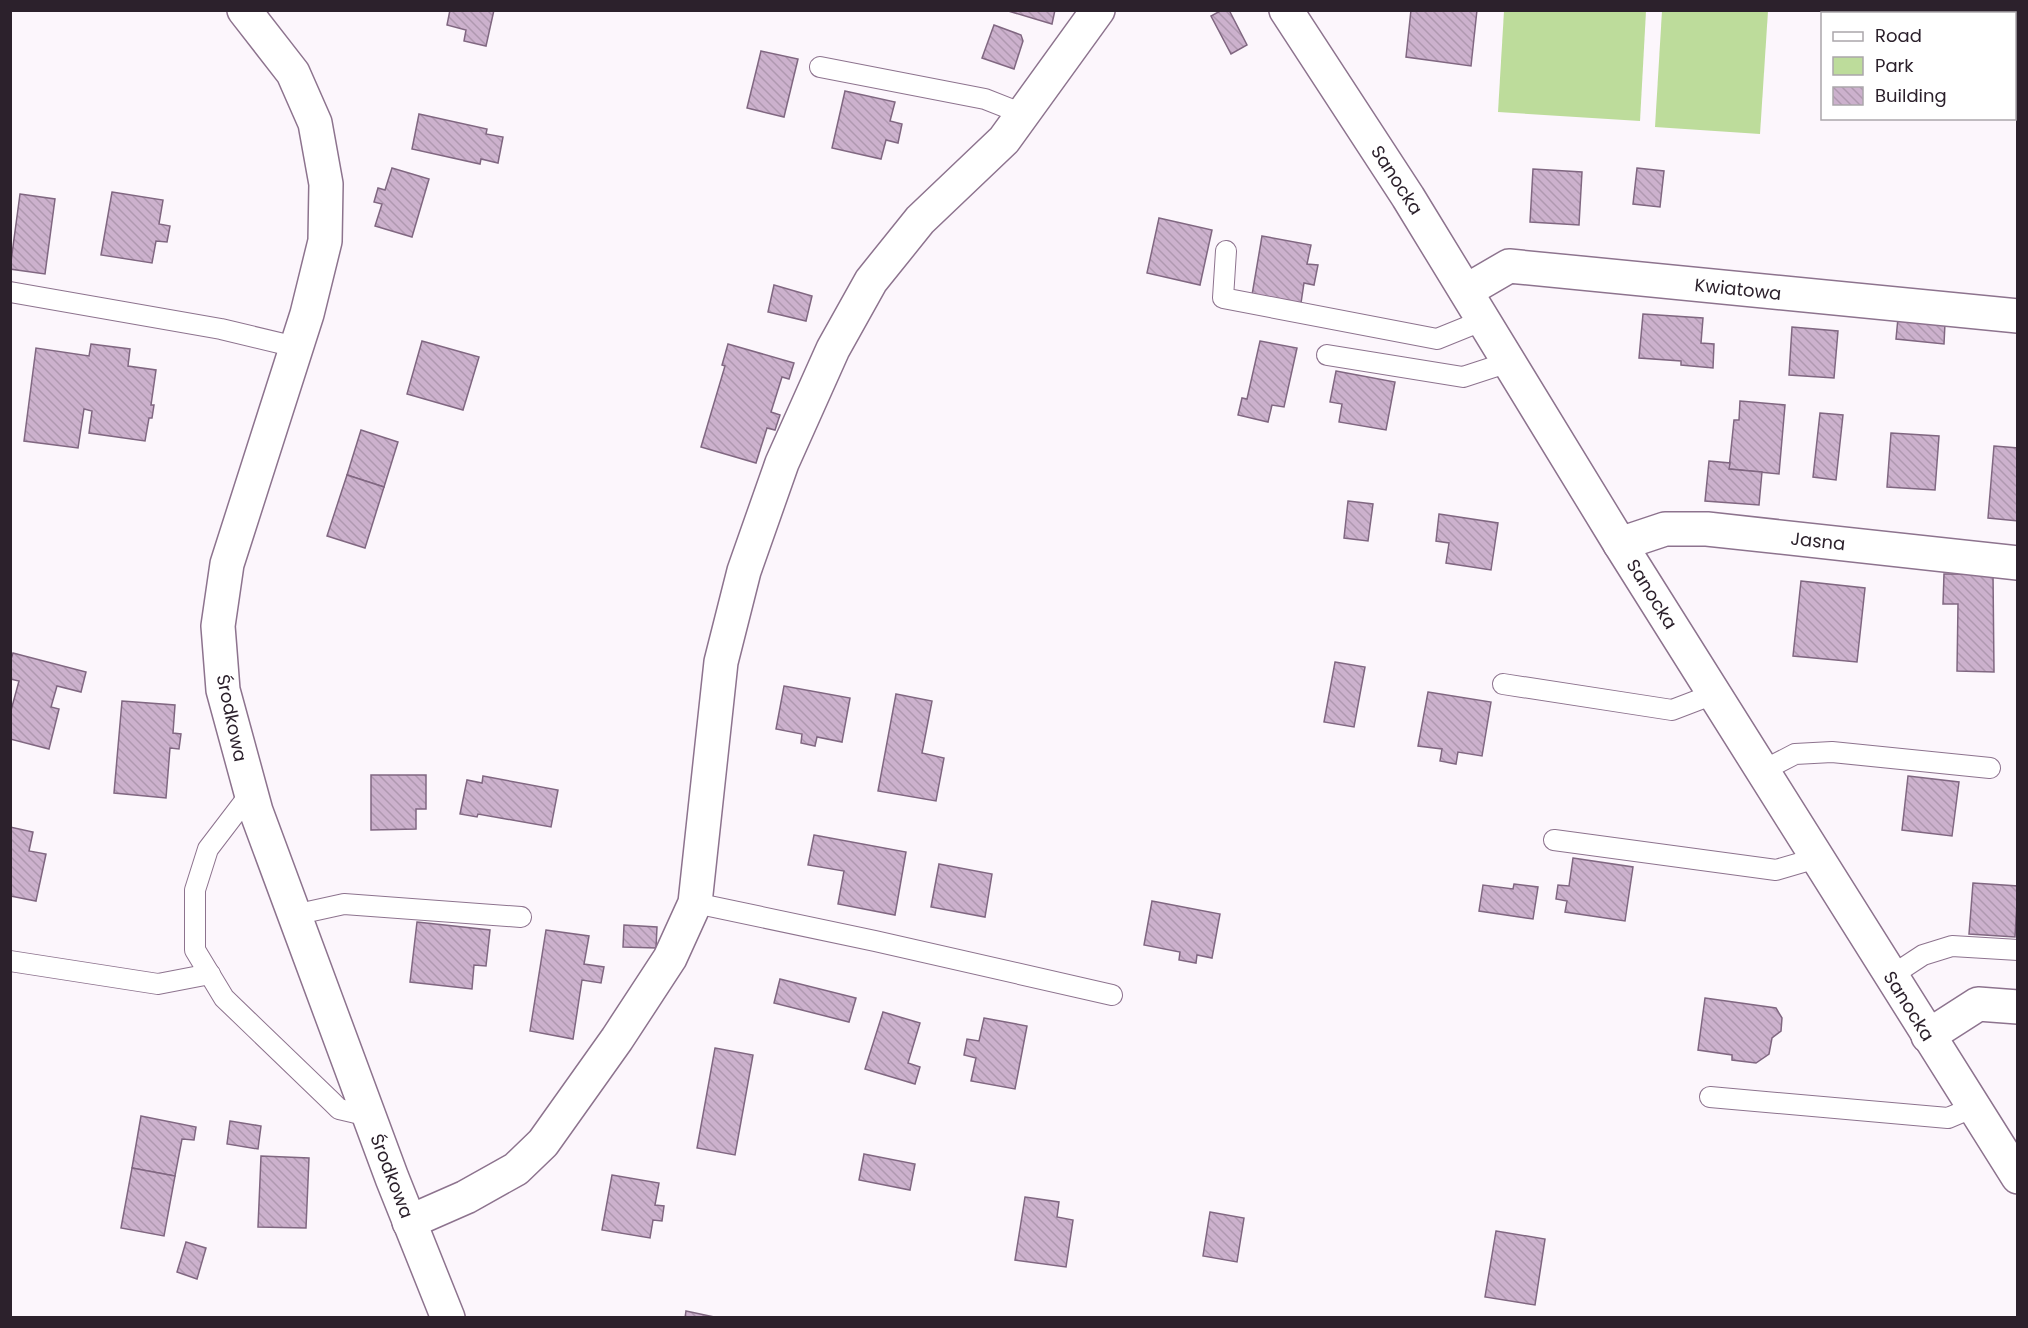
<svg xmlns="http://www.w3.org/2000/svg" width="2028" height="1328" viewBox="0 0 2028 1328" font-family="Poppins,sans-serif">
  <defs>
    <pattern id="building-back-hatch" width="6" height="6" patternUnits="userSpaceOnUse" patternTransform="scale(1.5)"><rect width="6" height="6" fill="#ccb1cd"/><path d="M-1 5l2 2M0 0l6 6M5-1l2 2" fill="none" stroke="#af98b0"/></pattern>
  </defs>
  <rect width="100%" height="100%" fill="#fcf6fc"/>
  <!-- green -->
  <g fill="#bddc9b">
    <path d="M1504,11H1646L1640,121L1498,112Z"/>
    <path d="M1662,11H1768L1760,134L1655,127Z"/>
  </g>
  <!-- building -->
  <g fill="url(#building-back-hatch)" stroke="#806781" stroke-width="1.5">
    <path d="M450,10H494L486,46L464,41L466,30L447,25Z"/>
    <path d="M1005,10H1055L1052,24Z"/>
    <path d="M1222,10H1229L1247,45L1231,54L1211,16Z"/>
    <path d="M1411,10H1477L1471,66L1406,57Z"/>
    <path d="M994,25L1021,35L1023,41L1014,69L982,58Z"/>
    <path d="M761,51L798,59L784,117L747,108Z"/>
    <path d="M845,91L895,102L890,121L902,124L898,143L886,140L881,159L832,148Z"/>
    <path d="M419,114L487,129L486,134L503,137L498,163L481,159L480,164L412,149Z"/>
    <path d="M392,168L429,179L412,237L375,226L382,204L374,202L378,188L385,190Z"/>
    <path d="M1637,168L1664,171L1660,207L1633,204Z"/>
    <path d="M1533,169L1582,172L1579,225L1530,222Z"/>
    <path d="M112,192L163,200L159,224L170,226L167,242L156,241L152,263L101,255Z"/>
    <path d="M20,194L55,199L45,274L10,269Z"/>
    <path d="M1159,218L1212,230L1200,285L1147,273Z"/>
    <path d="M1262,236L1311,245L1307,264L1318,265L1314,285L1304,283L1301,303L1252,295Z"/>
    <path d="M774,285L812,296L806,321L768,312Z"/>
    <path d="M1643,314L1703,318L1701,343L1714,344L1713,368L1681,365V361L1639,358Z"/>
    <path d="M1898,318L1945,323L1944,344L1896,339Z"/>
    <path d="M1792,327L1838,331L1834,378L1789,375Z"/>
    <path d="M422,341L479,357L463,410L407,394Z"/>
    <path d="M1260,341L1297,348L1284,407L1272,405L1268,422L1238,415L1242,398L1247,399Z"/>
    <path d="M91,344L130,349L128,366L156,370L151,405H154L152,418H149L145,441L89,433L92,411L84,409L78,448L24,441L36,348L89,356Z"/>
    <path d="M728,344L794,363L789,379L782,377L771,412L780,415L775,430L767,428L756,463L701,447L725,366L722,365Z"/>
    <path d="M1336,371L1395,382L1386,430L1339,422L1342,404L1330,402Z"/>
    <path d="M1740,401L1785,405L1779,474L1729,469L1734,420H1739Z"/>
    <path d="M1820,413L1843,415L1836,480L1813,477Z"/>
    <path d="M361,430L398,442L384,487L347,475Z"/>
    <path d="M1891,433L1939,436L1935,490L1887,487Z"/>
    <path d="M1994,446L2018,448V521L1988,518Z"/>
    <path d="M1709,461L1730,463L1729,469L1762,472L1759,505L1705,501Z"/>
    <path d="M347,475L384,487L365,548L327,536Z"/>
    <path d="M1348,501L1373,504L1368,541L1344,538Z"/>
    <path d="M1439,514L1498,523L1491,570L1446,563L1449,543L1436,541Z"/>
    <path d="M1944,574H1993L1994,672L1957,671L1958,604H1943Z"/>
    <path d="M1801,581L1865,588L1857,662L1793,656Z"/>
    <path d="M13,653L86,672L81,692L57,686L51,707L59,709L49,749L10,739V714L19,681L10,679V662Z"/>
    <path d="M1335,662L1365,667L1354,727L1324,722Z"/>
    <path d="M784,686L850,698L842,742L817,737L815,746L801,743L802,734L776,729Z"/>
    <path d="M1428,692L1491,702L1482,756L1458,752L1456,764L1440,761L1442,749L1418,746Z"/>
    <path d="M896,694L932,701L922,753L944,758L936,801L878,791Z"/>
    <path d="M122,701L175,705L173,733L181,734L179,749L170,748L166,798L114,793Z"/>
    <path d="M371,775H426V809H416V829L371,830Z"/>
    <path d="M483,776L558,790L551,827L478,814L477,817L460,814L467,780L482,783Z"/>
    <path d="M1908,776L1959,782L1952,836L1902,830Z"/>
    <path d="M10,827L33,832L29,851L46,854L36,901L10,896Z"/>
    <path d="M814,835L906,852L895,915L838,904L844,871L808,865Z"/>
    <path d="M1573,858L1633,867L1625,921L1565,912L1567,901L1556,899L1558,885L1569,886Z"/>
    <path d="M939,864L992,874L985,917L931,907Z"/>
    <path d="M1973,883L2018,886L2015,937L1969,934Z"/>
    <path d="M1514,884L1538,887L1533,919L1479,911L1483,885L1513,889Z"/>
    <path d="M1152,901L1220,914L1212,958L1197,955L1196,963L1179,960L1180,952L1144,945Z"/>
    <path d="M417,922L490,930L486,966L474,965L472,989L410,982Z"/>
    <path d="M624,925L657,927L656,948L623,947Z"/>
    <path d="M546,930L589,936L584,964L604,967L601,983L582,980L573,1039L530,1031Z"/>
    <path d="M780,979L856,998L849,1022L774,1003Z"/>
    <path d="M1705,998L1776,1008L1782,1018L1781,1031L1772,1038L1769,1054L1756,1063L1732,1060V1055L1698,1050Z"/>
    <path d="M883,1012L920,1023L908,1063L920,1067L915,1084L865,1069Z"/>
    <path d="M984,1018L1027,1026L1015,1089L971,1081L976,1058L964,1055L967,1039L979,1041Z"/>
    <path d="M715,1048L753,1055L735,1155L697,1148Z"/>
    <path d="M141,1116L196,1127L194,1140L182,1139L175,1176L132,1168Z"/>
    <path d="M230,1121L261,1126L258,1149L227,1144Z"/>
    <path d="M864,1154L915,1164L910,1190L859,1180Z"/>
    <path d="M261,1156L309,1158L306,1228L258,1227Z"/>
    <path d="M132,1168L175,1176L164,1236L121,1228Z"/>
    <path d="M612,1175L659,1183L655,1205L664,1206L662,1221L653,1220L650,1238L602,1230Z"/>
    <path d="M1025,1197L1059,1202L1057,1217L1073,1220L1066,1267L1015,1260Z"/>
    <path d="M1210,1212L1244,1218L1237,1262L1203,1256Z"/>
    <path d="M1496,1231L1545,1239L1535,1305L1485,1297Z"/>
    <path d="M186,1242L206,1248L197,1279L177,1272Z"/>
    <path d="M686,1311L719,1318H685Z"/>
  </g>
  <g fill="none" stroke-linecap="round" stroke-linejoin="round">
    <defs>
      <g id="lane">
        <path d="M820,67L985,99L1023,114"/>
        <path d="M1226,251L1223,298L1437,339L1484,320"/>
        <path d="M10,292L221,329L296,347"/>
        <path d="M1327,355L1463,377L1509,362"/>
        <path d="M1503,684L1672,710L1714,694"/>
        <path d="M1762,771L1795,754L1832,752L1990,768"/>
        <path d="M250,794L208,849L195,890V950L224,998L332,1102L339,1109L369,1116"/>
        <path d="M1554,840L1776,870L1817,858"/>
        <path d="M695,903L875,941L1112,995"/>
        <path d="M294,915L344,904L521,917"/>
        <path d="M10,961L158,984L210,974"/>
        <path d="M1891,976L1923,955L1952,946L2018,950"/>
        <path d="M1710,1097L1948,1118L1974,1107"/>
      </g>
      <g id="street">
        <path d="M1466,291L1509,266L2018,316"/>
        <path d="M1620,544L1665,529H1707L2018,563"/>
        <path d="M1928,1036L1978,1004L2018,1007"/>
        <path d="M409,1222L466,1197L516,1169L543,1143L617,1039L670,958L695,903L721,662L744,571L782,463L833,349L871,281L920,220L1004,140L1098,10"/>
      </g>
      <g id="secondary">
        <path d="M244,10L293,73L315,123L326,184L325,241L307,314L227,564L218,626L223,690L256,811L392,1178L448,1318"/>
        <path d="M1286,10L1408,197L1620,544L2018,1177"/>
      </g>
    </defs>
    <!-- lane casing -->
    <use href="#lane" stroke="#8d738e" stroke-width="22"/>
    <!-- street casing -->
    <use href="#street" stroke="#8d738e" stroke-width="36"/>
    <!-- secondary casing -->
    <use href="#secondary" stroke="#8d738e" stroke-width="36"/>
    <!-- lane -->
    <use href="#lane" stroke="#fff" stroke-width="20"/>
    <!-- street -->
    <use href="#street" stroke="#fff" stroke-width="33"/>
    <!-- secondary -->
    <use href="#secondary" stroke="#fff" stroke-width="33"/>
  </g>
  <g text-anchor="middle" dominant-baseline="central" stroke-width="5" stroke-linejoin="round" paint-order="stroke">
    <!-- street labels -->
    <g font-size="18" fill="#2c212c" stroke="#fff">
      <text transform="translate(1397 180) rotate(57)">Sanocka</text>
      <text transform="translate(1738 289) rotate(6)">Kwiatowa</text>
      <text transform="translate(1818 541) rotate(6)">Jasna</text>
      <text transform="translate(1652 594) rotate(58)">Sanocka</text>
      <text transform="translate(232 718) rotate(78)">Środkowa</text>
      <text transform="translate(1909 1006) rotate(58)">Sanocka</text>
      <text transform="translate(392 1176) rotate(69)">Środkowa</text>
    </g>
  </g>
  <!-- border -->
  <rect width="2028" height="1328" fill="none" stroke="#2c212c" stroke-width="24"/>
  <!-- legend -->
  <rect x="1821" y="12" width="195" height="108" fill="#ffffff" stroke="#aba6ab" stroke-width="1.5"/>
  <rect x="1833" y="32" width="30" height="9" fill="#ffffff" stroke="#aba6ab" stroke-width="1.5"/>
  <text x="1875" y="42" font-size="18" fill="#2c212c">Road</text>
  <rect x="1833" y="57" width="30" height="18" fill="#bddc9b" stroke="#aba6ab" stroke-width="1.5"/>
  <text x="1875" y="72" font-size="18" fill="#2c212c">Park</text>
  <rect x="1833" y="87" width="30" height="18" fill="url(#building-back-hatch)" stroke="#aba6ab" stroke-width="1.5"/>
  <text x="1875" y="102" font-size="18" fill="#2c212c">Building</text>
</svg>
